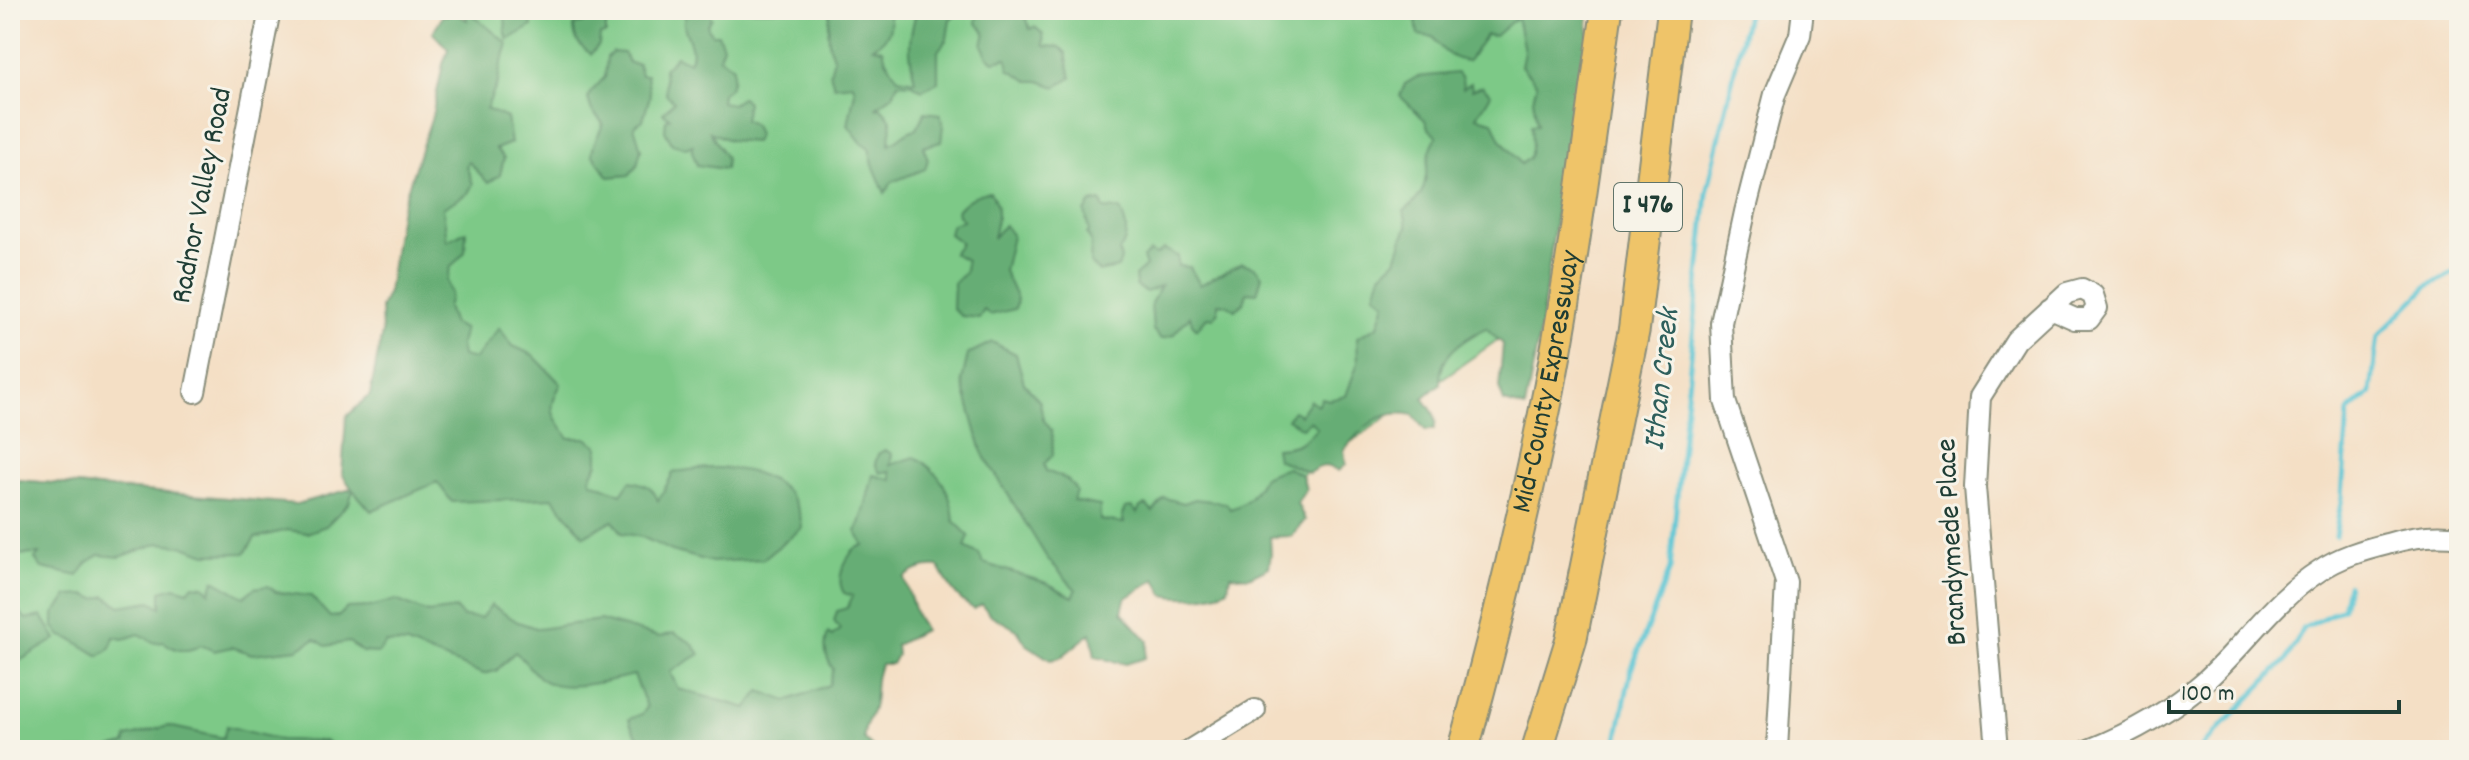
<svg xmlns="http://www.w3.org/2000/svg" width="2469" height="760" viewBox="0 0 2469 760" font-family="Dekko,sans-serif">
  <rect width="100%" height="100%" fill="#f7f3e8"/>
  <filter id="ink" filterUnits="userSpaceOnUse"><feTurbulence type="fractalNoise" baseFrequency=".0125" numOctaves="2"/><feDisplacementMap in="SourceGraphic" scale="16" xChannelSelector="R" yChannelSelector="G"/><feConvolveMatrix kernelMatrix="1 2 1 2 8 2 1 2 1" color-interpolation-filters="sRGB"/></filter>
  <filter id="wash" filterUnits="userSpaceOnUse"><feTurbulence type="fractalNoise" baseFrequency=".006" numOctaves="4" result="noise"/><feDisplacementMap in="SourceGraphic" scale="32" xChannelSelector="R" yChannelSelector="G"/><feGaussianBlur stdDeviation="1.8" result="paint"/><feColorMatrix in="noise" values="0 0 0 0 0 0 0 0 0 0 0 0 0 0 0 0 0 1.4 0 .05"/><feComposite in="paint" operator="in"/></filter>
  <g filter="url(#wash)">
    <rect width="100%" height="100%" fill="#f4dfc5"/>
    <!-- green -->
    <path fill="#7dc987" stroke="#4e835e" stroke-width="2" d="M478,10H1569L1542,309L1341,449L1077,623L914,554L833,750H10V479L294,505L352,489L424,202Z"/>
    <!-- forest -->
    <g fill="#66ad74" stroke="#427554" stroke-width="2">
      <path d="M464,10H490L473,15L508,44L500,68L498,82L486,109L507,118L511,143L496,149L504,158L500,175L488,183L469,162L466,166L473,184L468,193L443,208L447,241L466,231L465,252L450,268L447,281L451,294L447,307L453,324L464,329L460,345L462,356L475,359L499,328L513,346L533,355L561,384C546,412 552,413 569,438H586L598,446V463L590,478L592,482L621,494L630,481C646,484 653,486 658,501L673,473C721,462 797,465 802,528L763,559L712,562L672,551L642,537L622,533L613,520L584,536L553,498L452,502L437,482L371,511L353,490L349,503L326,526L307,533L287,530L255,538L245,553L206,554L184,546L159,543L120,557L99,555L87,563L78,576L42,568L35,559L39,554L10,555V487L17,480L297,504L352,489L342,474L346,417L370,395L382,333L381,307L388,292L400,212L432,116L443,64L448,49L433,33L442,16L455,13L467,20Z"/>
      <path d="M503,10H534L530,18L532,26L508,40C503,31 508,20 503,10Z"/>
      <path d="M588,10H640L629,21H611L606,26V34L600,35L599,45L591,54C578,45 574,40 574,25L584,23Z"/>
      <path d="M689,10H706L712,18L707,26L712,34H718L723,46L719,57L733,67C733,80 733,87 722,93L721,102L732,104L742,97L747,102L744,120L754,125L758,134L754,142L729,140L710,132L726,158L725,169L697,165L692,151L693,145L686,148L672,144L665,131L666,120L670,118L663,113L674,101L666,94L664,69L676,56L689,62C700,43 673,27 689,10Z"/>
      <path d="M831,10H887C895,27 888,39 873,47L883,49L886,60L898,78L915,81C908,50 908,43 916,12L965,10L950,19L947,39L938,51V82L922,90L912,84L898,83L893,95L875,108L880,107C896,122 892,125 889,144C900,140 904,131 916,129L925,112L940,114L943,126L941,142L923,147L928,159L925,169L892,182L885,193L873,165L869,148L861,142L848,125L855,91L853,84L834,86L830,73L834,58C826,44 828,25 831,10Z"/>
      <path d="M981,10H1008L1010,13L1017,10L1025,13L1030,29L1035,27L1043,34L1044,46L1060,47L1066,53L1071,78L1056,87L1039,81H1029L1009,69L1007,58L994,61L988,57L982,45L985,32L976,23L977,15Z"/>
      <path d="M1420,10H1590L1588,21L1590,50L1566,144L1541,325L1525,408L1504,402L1499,388L1503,344L1486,328C1461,341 1439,354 1440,384L1423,398C1430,408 1439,416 1434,429L1426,431L1413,415C1381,408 1363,427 1344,450L1346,464L1339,471C1326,464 1321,465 1309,473L1277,459L1275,448C1296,448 1304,442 1317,428L1310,421L1302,428L1287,419L1293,411L1300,415L1310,400L1318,405L1322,398L1329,400L1346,396L1358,362L1357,337L1378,326L1385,302L1375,294L1381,274L1396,260L1407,226L1404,211C1438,187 1418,166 1437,136L1428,128L1425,120L1400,96L1405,84L1417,77L1457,73L1462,78L1463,88L1471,83L1472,90L1482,86L1491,94L1477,117L1493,121L1500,138L1521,164L1529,158L1532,144L1531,125L1537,124L1533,99L1537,84L1521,66L1524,51L1517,17L1495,36L1486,35L1468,61C1452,60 1441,50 1433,37L1418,35L1416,19Z"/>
      <path d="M613,52L623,53L629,63L638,64L641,75H647L650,96L643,120L634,126L641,149L637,166L629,175L609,177L592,154C594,138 600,135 603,123L592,111L588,99L590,93L605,77L607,57Z"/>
      <path d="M990,192C1001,207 997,220 993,238L1004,225L1012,236L1004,271L1017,299L1015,309L990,315L984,310L979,318L961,316L953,309L954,283L965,272L966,260L953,253L961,243L949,234L951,225L963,220L958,215L957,210C966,200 977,193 990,192Z"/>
      <path d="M1101,201L1104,209L1120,210C1127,223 1129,238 1119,251L1121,259L1118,268L1099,272L1090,263L1091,242L1087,234L1089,231L1085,212L1091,203Z"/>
      <path d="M1164,249L1178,256V266L1190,267L1200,285L1242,263L1255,267L1262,276L1257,293L1247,292L1244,303L1235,310L1226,304L1218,303V311L1214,318L1207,317L1197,329L1192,324L1190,316L1173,335L1161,339L1153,330L1151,303L1161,286L1146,292L1136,286L1135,276L1146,266L1143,258L1150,252L1156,255Z"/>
      <path d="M992,342L1016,354L1024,383L1040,402L1043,419L1052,431L1053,455L1044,464L1046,471C1060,477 1068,476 1076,491L1073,501L1100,506V520L1124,523L1122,515L1125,508L1132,507L1137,513L1140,507L1146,505L1153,512L1164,498L1184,503L1195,499L1226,503L1230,509C1249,503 1254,494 1263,477L1286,467L1302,475L1306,489L1297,503L1305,520L1292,536L1270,537L1271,554L1269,567L1249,577L1230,575L1228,589C1211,598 1183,599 1164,595L1156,579L1125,599L1122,612L1148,641L1145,658L1126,664L1095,657L1091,633L1060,658L1050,660L1026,644L1017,630L989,614L982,604L974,609C955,598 949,586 939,567C925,566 915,569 904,578L916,615L924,630L896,645L897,655L892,664H881C873,678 877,693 873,708C870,720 863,726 864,739L875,750H661C645,746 633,735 629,719L642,714L647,707L634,675C610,680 563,694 541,679C532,672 525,660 515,652L496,671L483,674L407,644L386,643L378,653L362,652L349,642L326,646L315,639L298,649L252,654L232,647L214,651L201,645C186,653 177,652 164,642L155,643L139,634L124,639L114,637L110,649L99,656L73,640L61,636L54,627V614L68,596L87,595L96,599L106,596L120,606L151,601L161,607V591L175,587L188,591L193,585L204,586L210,592L214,580L244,597L254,588L268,586L276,592L311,596L330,617L339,616L347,608L370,607L396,600L428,613L456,609L463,617L481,618L491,605L518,622L539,629L600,620L659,637L674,633L692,643L700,654L670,672L678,689L747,708L760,691L787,701L829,685L833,669C825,657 823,646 828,633L832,636L840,629L834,621L837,611L847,608L853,596L844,593C835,579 845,561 854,549L864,545L856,531C863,524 869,488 873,475L892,480L890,471L880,473L875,464L878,454L885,450L892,454L890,465L915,457C940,471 952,492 954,521L969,536L965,547L979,554L983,563L1047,583L1073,597L1076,590L1047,558L982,452L962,381L968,354Z"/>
      <path d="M10,601L26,619L42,616L56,639L18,662L10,675Z"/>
      <path d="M168,726L223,738L227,726L280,740L325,741L343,750H102L125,744L127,737Z"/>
    </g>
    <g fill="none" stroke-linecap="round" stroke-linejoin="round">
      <!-- stream -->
      <g stroke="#58c4d3" stroke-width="5">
        <path d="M2335,536L2342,497L2348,412L2371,392L2378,336L2428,286L2459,270"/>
        <path d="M1615,750L1631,670L1670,569L1707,193L1748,10"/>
        <path d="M2199,750L2286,660L2304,628L2343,608L2348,585"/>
      </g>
    </g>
  </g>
  <g filter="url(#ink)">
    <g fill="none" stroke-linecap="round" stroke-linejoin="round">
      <defs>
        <g id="minor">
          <path d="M195,392L270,10"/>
          <path d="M1190,750L1255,710"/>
          <path d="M1777,750L1786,582L1725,401L1721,323L1745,212L1775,94L1800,35L1803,10"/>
          <path d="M1997,750L1975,487L1980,397L2016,340L2067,293L2082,289L2093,295L2097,308L2089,319H2075L2050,308"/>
          <path d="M2089,750C2129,734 2172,710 2205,681C2244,646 2274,600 2319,571C2339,557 2363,550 2387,544C2410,537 2435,533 2459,537"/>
        </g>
        <g id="highway">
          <path id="s1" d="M1463,750C1496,631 1525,511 1549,389C1573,264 1589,136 1607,10"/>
          <path d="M1537,750L1571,640L1634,329L1673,10"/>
        </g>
      </defs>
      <!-- minor casing -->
      <use href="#minor" stroke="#8a8e7c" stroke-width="24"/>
      <!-- highway casing -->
      <use href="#highway" stroke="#8a8e7c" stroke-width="34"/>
      <!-- minor -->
      <use href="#minor" stroke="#fff" stroke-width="20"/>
      <!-- highway -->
      <use href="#highway" stroke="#efc469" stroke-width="30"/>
    </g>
  </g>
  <g text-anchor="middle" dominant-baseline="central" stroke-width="6" stroke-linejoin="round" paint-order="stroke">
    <!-- shield labels -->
    <rect fill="#f7f3e8" stroke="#60746a" stroke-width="2" x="1614" y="183" width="68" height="48" rx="6"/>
    <g font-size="28" font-weight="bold" fill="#1f3d34">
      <text x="1648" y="207">I 476</text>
    </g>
    <!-- street labels -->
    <g font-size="30" fill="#1f3d34" stroke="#f7f3e8">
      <text transform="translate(204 196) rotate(-79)">Radnor Valley Road</text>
      <text stroke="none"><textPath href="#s1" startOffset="378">Mid-County Expressway</textPath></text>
      <text transform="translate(1954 542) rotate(-93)">Brandymede Place</text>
    </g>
    <!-- water labels -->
    <g font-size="32" font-style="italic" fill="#2d5f5c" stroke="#f7f3e8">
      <text transform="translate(1664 380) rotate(-84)">Ithan Creek</text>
    </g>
  </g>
  <!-- margin -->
  <rect width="2469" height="760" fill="none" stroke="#f7f3e8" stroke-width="40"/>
  <!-- scale -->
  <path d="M2169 700v12h230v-12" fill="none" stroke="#1f3d34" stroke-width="4"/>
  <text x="2181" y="700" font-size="24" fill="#1f3d34" stroke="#f7f3e8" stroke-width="6" paint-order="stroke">100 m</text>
</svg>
